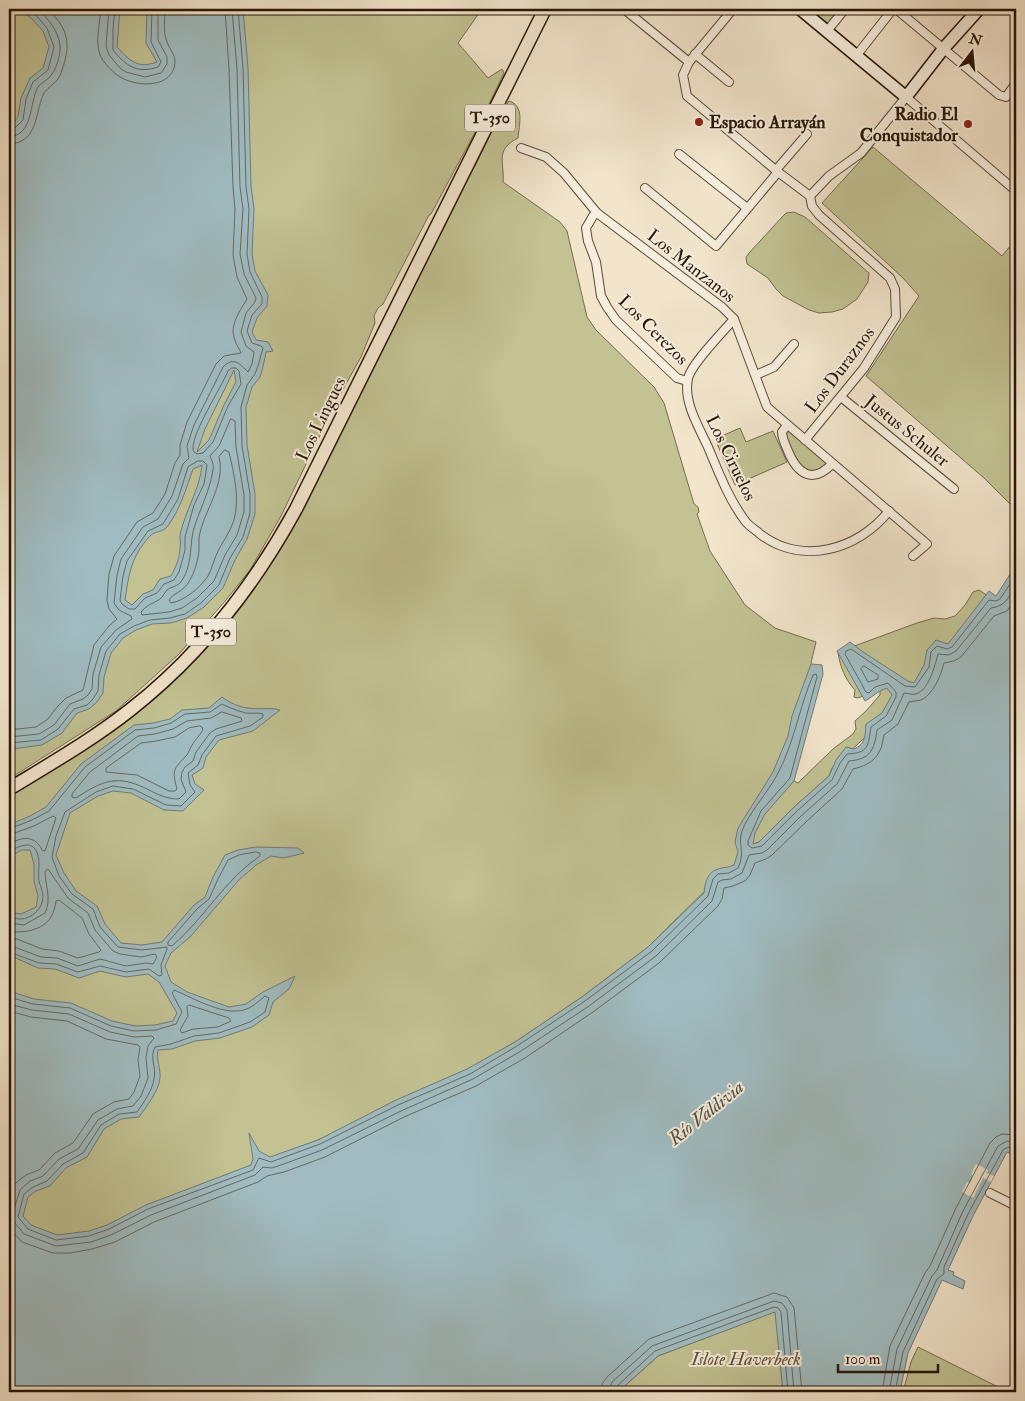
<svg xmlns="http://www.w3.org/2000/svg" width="1025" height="1401" viewBox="0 0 1025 1401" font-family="'IM FELL Double Pica',serif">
  <rect width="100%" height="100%" fill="#f2e5cc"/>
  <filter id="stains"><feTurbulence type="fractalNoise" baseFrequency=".004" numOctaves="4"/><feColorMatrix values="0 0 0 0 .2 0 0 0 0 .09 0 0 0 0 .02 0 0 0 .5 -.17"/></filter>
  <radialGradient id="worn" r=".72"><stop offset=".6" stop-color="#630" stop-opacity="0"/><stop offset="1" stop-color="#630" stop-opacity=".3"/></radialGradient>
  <!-- green -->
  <g fill="#c2c293" stroke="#756c4c">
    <path d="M9,9H482L458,43L488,78L502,69L504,73L480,123L431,214L429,215L383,304L378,308L374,316L375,323L361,357L336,402L281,516L250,570L226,600L179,654L116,711L9,779Z"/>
    <path d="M807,9H841L827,25Z"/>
    <path d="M509,101C525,106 519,125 518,138C494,150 505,163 503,182L560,222L567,231L587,317L596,330L654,387L664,403L694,504L698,507L699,512L697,514L710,551L745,605L775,628L816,642L811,663L815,667L790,785L794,781L798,783L833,749L853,734L856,729L855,721L866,711L880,695V691C872,687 866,696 858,698L854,697L855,690C845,679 840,667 838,652L917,623L934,618L945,619L955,616L965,605L973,592L979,590L988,596L928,679L832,768L829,776L793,808L759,842C748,845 738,855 734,865L727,869L648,947L582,997L515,1042L455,1078L318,1140L75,1240L50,1243L9,1221V785L163,683L260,569L472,165L475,166L499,116Z"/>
    <path d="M873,147L1002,256L1016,239V510L984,478L866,376L919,296L903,278L822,203Z"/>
    <path d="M794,212L805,217L869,273L868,282L857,299L843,309L832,312L819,313L809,310L783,296L776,289L768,278L747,264L746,257L750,252L783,216L786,213Z"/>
    <path d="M740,428L746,442L773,431L787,462L735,485L715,439Z"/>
    <path d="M787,430L828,464C797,486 794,457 784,434Z"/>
    <path d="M776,1311L783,1392H618L658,1356Z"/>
    <path d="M918,1347L1008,1392H903L911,1362Z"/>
  </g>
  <!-- water -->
  <g fill="#a0bcc1" stroke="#707a76" fill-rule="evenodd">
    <path d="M18,9H120L117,47C130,61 137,69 157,62L146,43L147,9H243L248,68L251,186L254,209L252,254L255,271L268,295L267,306L257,318L252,332L256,340L268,342L273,351L266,352L263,367L260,377L252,387L246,407L247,445L255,494V514L247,539L235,560L223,588L204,607L187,618L171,623L152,624L136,630L123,638L111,653L104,677L103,693L97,702L89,709L77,713L62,733L42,745L13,749L9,748V128L18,117L21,98L30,78L43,68L49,47L43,31L30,17ZM234,370L236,382L224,405L209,440L197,452L205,429ZM202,465C200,489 185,511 180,535C180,539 181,543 180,547C180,557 176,567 171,576L160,579L153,590L143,594L132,605L125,600C129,573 131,557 150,536C155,531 163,532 167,527C180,510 186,489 193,469Z"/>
    <path d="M1016,565V1156L1007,1152L973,1216L948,1270L954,1272L953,1275L965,1281L963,1289L942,1280L908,1353L900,1392H783L775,1312L658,1356L618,1392H9V991L34,999L71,1003L112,1021L135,1026L155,1025L173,1021L177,1013L159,982L148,974L126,977L100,971L79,978L55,969L38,968L9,955V912L21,914L36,907L38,896L34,881V864L30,850H21L9,858V825L30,816L46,807L81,764L134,725L153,723L170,719L182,710L209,708L222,697C230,703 239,707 248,708C259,710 269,707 280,710L253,731L219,740L206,757L203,768L192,775L195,784L204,790L183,811L164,810L131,793L113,791L98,796L70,813L56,855L64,873L76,891L97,906L105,924L121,943L142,945L162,942L194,905L205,897L213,877L225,855L238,850L256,847L298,848L304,853L284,858L271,856L256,865L238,881L190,937L171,953L165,966L171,982L187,992L229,1007L246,1004L263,992L295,976L289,989L273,1002L269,1015L252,1027L220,1038L195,1041L172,1049L158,1050C156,1061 161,1069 160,1078C159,1091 146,1107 139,1117L121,1119L104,1129L87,1157L66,1168L50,1186L36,1191L28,1197L23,1216L31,1225L57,1235L89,1231L107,1225L146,1205L251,1165L253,1159L249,1133L259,1151L270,1157L318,1140L396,1100L467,1069L515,1042L582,997L648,947L704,893C705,883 707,872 718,869C724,867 728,868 734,865L738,852L735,842L738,828L773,772L788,736L792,716L811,664L822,665L823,674L794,781L765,814L755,833L753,844L759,842L793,808L829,776L836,760L846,747L854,749C866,744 865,735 866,724L882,713L892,695L887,688C876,692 874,696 865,701L837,651L850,642L863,652L908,681L914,683L924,665L927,650L936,640L948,644L989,591L996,596Z"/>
  </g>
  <!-- pier -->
  <path fill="#f2e5cc" d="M976,1164L988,1170L986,1173L994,1176L991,1182L983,1178L973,1198L962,1192L967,1182L970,1183L973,1176L971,1174Z"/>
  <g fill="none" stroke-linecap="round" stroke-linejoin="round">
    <!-- shore -->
    <g stroke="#646964" stroke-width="1">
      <path d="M101,9C100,22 95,42 100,55C103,62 113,73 120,77C135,86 167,89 174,68C178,56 169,50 166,39C163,31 165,18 165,9"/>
      <path d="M109,9L106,46L109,55L121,69L126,72L145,77L161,73L167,64V57L158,40V9"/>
      <path d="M115,9L113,29V50C126,66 137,74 158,67L161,62L151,42L152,9"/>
      <path d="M9,131L14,129L23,120L26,99L33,82L48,70L54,47L47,28L34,13L27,9"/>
      <path d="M9,137C34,135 29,103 38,87C41,82 49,80 52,74C57,68 61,52 60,45C58,30 48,19 38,9"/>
      <path d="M9,144C38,143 35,114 43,95C46,88 54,85 58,79C61,75 62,69 64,64C71,40 66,27 48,9"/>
      <path d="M232,368H236L239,371L241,384L228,406L213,442L203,453L197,454C194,452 193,452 193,448C193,431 221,388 228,371Z"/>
      <path d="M231,419L235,421L236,447L244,495V512L237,535L225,555L214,581L197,598L182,608L169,612L142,615L141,612C149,603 151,605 160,599C163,597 164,593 167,590C170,587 176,587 180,583C193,567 189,546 194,528C200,509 210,490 213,470C214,464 212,461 210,456L219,446Z"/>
      <path d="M225,450L229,452C233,470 238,490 236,509C235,525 225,538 218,551C214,559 212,569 208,576C200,588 184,601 171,603L169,600C174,592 183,593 190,580C195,571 198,560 199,550C199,546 199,542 199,538C203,511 226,486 219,457Z"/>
      <path d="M198,461H203L207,465L204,484L194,505L185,537V550L179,572L174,580L164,584L157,593L145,598L135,609H129L122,604L120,600L123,576L127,561L148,531L163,524L178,499L188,467Z"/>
      <path d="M864,666L878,675V679L868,682L861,669Z"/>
      <path d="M222,712L241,718L242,721L216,729L210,733L196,752L193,761L185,767L182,772L181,779L186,792L179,799C167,799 159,795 149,790C118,774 103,780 76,798L72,797V794L90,772L138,736L155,734L173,729L187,721L211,718Z"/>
      <path d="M200,726L202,727L203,730C199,736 194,741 191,747C189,750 188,755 185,757C173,770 172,770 177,789L175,791H169L137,775L106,772V768L141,743L156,741L175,737L189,728Z"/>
      <path d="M9,730L36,727L48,719L57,707L66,698L83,690L94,645L109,626L117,619L109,609L107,600L109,574L114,556L137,522L153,513L165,494L175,463L180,455V445L187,422L216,364L224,356L241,353C239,348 235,343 234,337C230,324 241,309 247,299L237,277L233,255L235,209L233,187L229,69L225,9"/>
      <path d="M9,737L39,734L54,725L70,704L83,699L88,695L92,689L93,674L101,647L116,630L132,619L131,616L119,610L114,603L117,575L121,559L143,527L158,519L172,496L183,464L189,458L187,446L194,425L223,367C234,356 240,364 248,372L252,364L254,352L246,346L241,332L246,313L255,302L256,298L244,274L240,254L243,209L240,187L237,69L232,9"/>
      <path d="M9,743L41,740L58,729L74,709L87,705L93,699L98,691L99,675L106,651L120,634L134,626L150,620L170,618L185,614L201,603L219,585L230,558L243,537L250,513V494L242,446L241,407L247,385L255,374L258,366L263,348L261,346L252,343L247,331L252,315L262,304V297L250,272L247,254L249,209L246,187L243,68L238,9"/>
      <path d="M9,829L32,820L49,811L85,767L135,730L154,728L171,723L185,714L210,712L222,704C230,708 238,711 246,713C252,714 258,712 263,714V717L250,726L216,736L202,755L198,765L188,773L190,785L195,792L181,806L166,805L133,789L113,786L96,792L65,812L56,836L52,857L59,876L72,894L93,909L100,927L118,947L142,950L167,947V949L161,965L162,975L159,976L149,969L126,972L100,966L78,972L56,964L39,963L9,952"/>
      <path d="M9,835L34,826L53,816L56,818L45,851L42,850C35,835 21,836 9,845"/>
      <path d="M9,852C26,841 39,841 39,866C39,871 38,876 39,881C40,886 43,891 43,897C43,908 32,919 20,919C17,919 12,917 9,917"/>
      <path d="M256,852L260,853V856C225,879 204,919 172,946L168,945V942L197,909L209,899L218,879L228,860L239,855Z"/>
      <path d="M9,923L24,925L45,913C52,898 45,886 45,871L48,869L68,898L88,913L95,930L113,951L120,954L141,957L155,954L157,957L153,964L146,963L126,966L100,959L78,966L57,958L41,957L9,945"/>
      <path d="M9,931C23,934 43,930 51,917C54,912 55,907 56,901L59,900L82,918L89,934L101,950L99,952L78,958L59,951L42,949L17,939L9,938"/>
      <path d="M9,997L33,1004L70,1008L111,1026L134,1031L156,1030L176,1024L182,1012L172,993L174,990C194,998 227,1019 249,1008C255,1005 260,1000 265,996L269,998L265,1012L250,1022L219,1033L194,1036L171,1044L155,1047C149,1058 157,1068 154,1079C152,1091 144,1102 137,1112L119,1114L101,1125L83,1153L63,1164L47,1181L33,1187L24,1194L18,1217L28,1229L56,1240L89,1236L109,1229L148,1209L253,1170L259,1158L271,1162L320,1144L398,1105L470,1074L517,1046L585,1001L652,951L708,896L713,879L718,874L729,873L738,868C746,851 737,845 742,831C748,814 768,792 777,775C794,744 799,708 813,675L816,674L817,677L790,778L761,811L748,841V845L752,848L762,846L797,811L832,780L840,763L847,754C869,753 868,746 871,727L886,716L896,697V692L888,683L875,687L869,693L866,692L845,654L846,651L851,649L905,686L915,687L929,667L931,652L937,646L947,649L952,647L989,600L996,601L1000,599L1016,575"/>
      <path d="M9,1004L32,1010L69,1014L110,1032L134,1037L152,1036L154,1038L148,1046L146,1058L148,1078L141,1096L133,1106L117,1109L98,1120L78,1149L59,1159L43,1176L30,1181L20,1190L12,1216L14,1222L24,1234L56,1246L91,1242L111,1235L151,1215L255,1175L263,1167L272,1168L281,1165L322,1150L401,1111L473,1079L521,1051L589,1006L656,956L712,901L718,882L722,880L731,879L742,873L749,855L762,853L767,850L801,816L837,784L849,761C871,759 874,750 877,730L892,720L904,693C907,693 912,695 916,694C929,690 935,665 938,654L949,655L956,651L991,608C1006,606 1008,598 1016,586"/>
      <path d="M189,1005L229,1018L231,1021L218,1027L193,1029L182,1033L180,1030L188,1016L187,1007Z"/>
      <path d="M9,1011L31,1017L67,1021L106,1039L138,1045L140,1047L138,1060L140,1076L134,1092L129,1099L114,1102L93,1114L73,1143L55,1153L39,1170L26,1175L17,1182L12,1188L9,1196"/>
      <path d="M9,1228L22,1242L53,1253H70L92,1249L115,1242L154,1222L258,1182L267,1176L284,1172L325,1157L404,1117L476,1086L525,1058L593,1012L659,963L718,906L722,899L724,888L733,886L745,881L750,875L755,863L766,859L772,855L807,821L842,789L853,769C874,764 881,755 884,735L898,724L909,702C913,701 917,701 921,700C933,695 941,675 944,663L954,661L961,657L994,616L1007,611L1016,599"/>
      <path d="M601,1392L602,1384L607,1377L649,1339L774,1293L787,1297L794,1308L802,1392"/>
      <path d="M609,1392L612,1382L652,1346L774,1301L782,1303L787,1310L794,1392"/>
      <path d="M615,1392L616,1387L655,1351L774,1307L778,1308L781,1312L788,1392"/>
      <path d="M882,1392L890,1346L925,1273L930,1266L956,1208L990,1143L996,1137L1002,1134L1016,1135"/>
      <path d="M889,1392L897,1349L932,1276L937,1270L963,1211L998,1146L1007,1141L1016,1144"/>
      <path d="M895,1392L903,1352L937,1279L944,1274V1267L968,1214L1003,1150L1008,1147L1016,1151"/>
    </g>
    <defs>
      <g id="street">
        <path d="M624,9L689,62L683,75L687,96L778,172L810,196L812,206L819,215L890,278L895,289L896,317L864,368L805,440"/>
        <path d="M896,9L999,95L1006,97L1016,83"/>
        <path d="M827,31L845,9"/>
        <path d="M695,54L729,82"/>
        <path d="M856,56L893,9"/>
        <path d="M689,62L733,9"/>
        <path d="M521,148L546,157L564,173L597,213L722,307L734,319L767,407L927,544L913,556"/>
        <path d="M679,154L747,208"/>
        <path d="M776,170L807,134"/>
        <path d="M645,188L716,246L778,172"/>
        <path d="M810,196L829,176L861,153L906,97L1016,191"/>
        <path d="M597,213L593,216L586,228L588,241L596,262L601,296L607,307L616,320L677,378L687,381"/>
        <path d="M734,319C723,332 690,365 688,379C683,402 699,427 708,447C719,473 729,500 746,522C750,527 756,530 760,534C802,566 858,550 889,511"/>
        <path d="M756,375L774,367L794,344"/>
        <path d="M841,397L954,489"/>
        <path d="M787,425L782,432C782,438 785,444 788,451C797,473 812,485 832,464"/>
        <path d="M990,1193L1016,1206"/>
      </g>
      <path id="secondary" d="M800,9L906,97L944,48L979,9"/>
      <path id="primary" d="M9,789C50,764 92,740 130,710C199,656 254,586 296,509L545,9"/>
    </defs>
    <!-- street casing -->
    <use href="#street" stroke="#5a4a38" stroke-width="10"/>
    <!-- secondary casing -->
    <use href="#secondary" stroke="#281606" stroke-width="14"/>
    <!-- primary casing -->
    <use href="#primary" stroke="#281606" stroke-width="15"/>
    <!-- street -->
    <use href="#street" stroke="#f7eede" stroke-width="8"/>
    <!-- secondary -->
    <use href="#secondary" stroke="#f7eede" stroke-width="11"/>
    <!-- primary -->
    <use href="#primary" stroke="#f2e5cc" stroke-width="12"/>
  </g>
  <!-- markers -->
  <g fill="#8f2418" stroke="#f7eede" stroke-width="2">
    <circle cx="699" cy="122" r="5"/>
    <circle cx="968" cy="124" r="5"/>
  </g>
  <g text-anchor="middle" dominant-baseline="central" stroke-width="4" stroke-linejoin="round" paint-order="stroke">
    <!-- shield labels -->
    <g fill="#f7eede" stroke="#665747" stroke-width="1">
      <rect x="465" y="104.5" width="50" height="27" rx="4"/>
      <rect x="186" y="618.5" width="50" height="27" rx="4"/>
    </g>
    <g font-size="16" font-weight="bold" fill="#281606">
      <text x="490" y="118">T-350</text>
      <text x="211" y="632">T-350</text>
    </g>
    <!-- poi labels -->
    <g font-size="18" font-weight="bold" fill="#281606" stroke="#f7eede" text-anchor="end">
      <text x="958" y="114">Radio El<tspan x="958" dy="21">Conquistador</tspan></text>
      <text x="709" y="122" text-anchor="start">Espacio Arrayán</text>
    </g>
    <!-- street labels -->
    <g font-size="18" fill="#281606" stroke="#f7eede">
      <text transform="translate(691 266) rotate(38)">Los Manzanos</text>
      <text transform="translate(653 330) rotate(45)">Los Cerezos</text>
      <text transform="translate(840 370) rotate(-53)">Los Duraznos</text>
      <text transform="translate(321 419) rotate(-64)">Los Lingues</text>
      <text transform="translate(907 431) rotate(39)">Justus Schuler</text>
      <text transform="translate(731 458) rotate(64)">Los Ciruelos</text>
    </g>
    <!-- park labels -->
    <g font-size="18" font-style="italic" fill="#5e5237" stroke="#f7eede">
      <text x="746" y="1359">Islote Haverbeck</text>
    </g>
    <!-- water labels -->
    <g font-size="19" font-style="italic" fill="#525047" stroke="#f7eede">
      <text transform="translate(706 1113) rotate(-39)">Río Valdivia</text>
    </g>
  </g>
  <!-- margin -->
  <rect width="1025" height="1401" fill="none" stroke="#f2e5cc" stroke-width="30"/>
  <rect x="10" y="10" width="1005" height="1381" fill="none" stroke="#281606" stroke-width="2.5"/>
  <rect x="15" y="15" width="995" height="1371" fill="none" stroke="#281606"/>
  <!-- north arrow -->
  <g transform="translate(972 52) rotate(16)" stroke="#f7eede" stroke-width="4" paint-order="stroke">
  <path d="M0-4L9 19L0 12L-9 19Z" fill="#281606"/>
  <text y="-8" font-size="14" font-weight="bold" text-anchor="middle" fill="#281606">N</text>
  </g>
  <!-- scale -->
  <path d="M838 1364v8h100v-8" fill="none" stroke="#281606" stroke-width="2.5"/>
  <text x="845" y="1364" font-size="15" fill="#281606" stroke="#f7eede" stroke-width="4" paint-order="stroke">100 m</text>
  <rect width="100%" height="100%" filter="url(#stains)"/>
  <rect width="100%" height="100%" fill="url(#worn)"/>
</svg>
